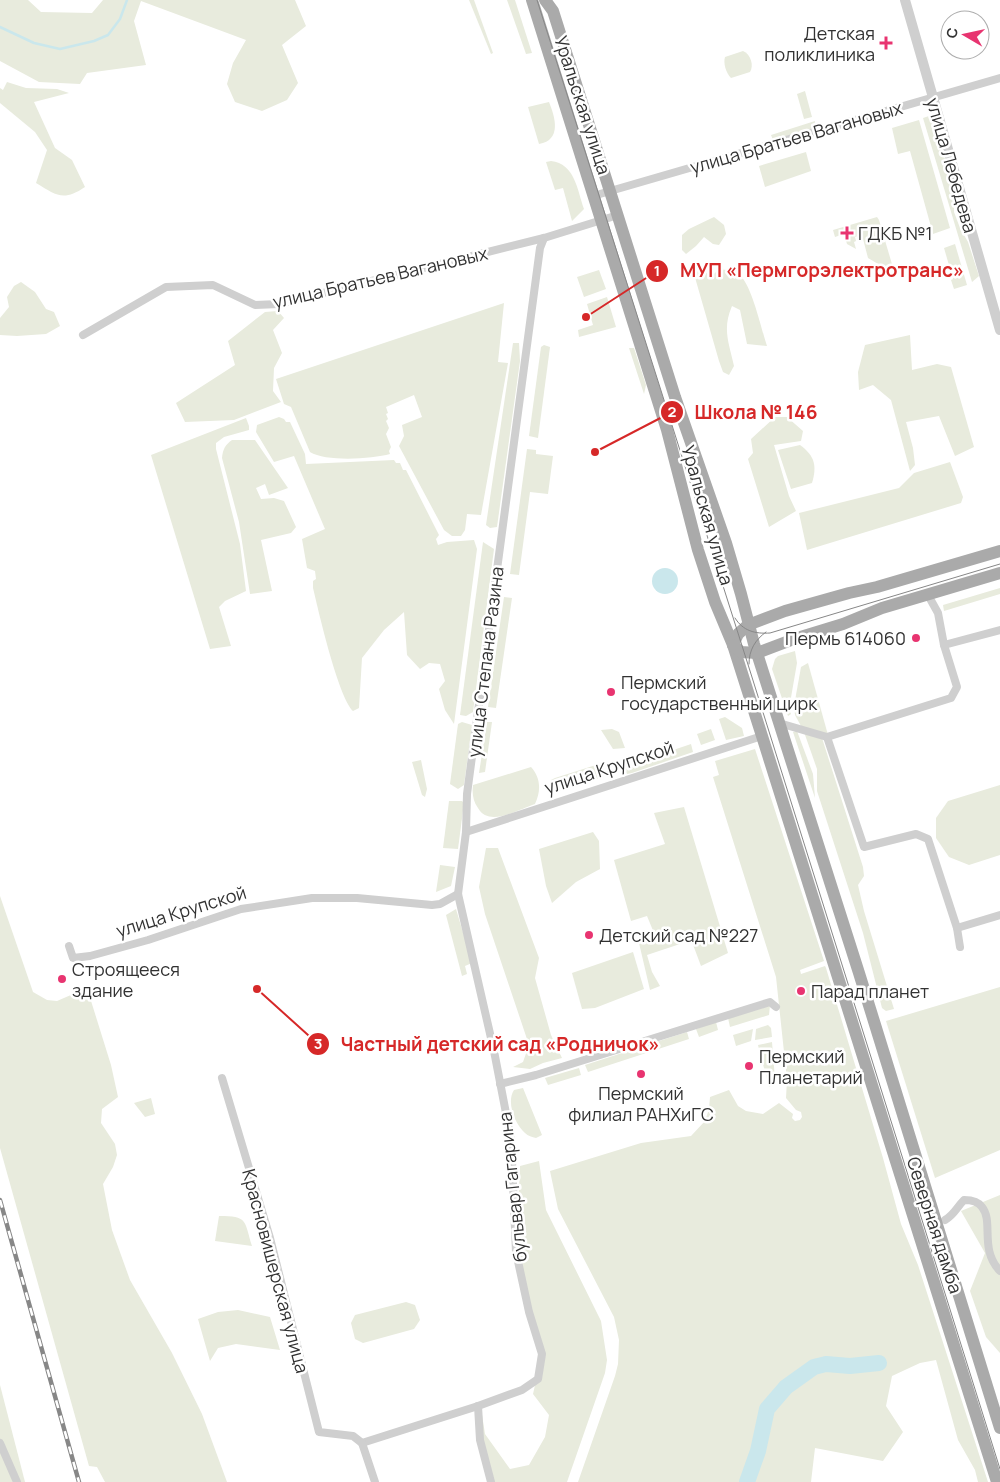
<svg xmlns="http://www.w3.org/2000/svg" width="1000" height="1482" viewBox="0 0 1000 1482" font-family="Manrope,sans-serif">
  <rect width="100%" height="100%" fill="#fff"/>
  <!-- green -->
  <g fill="#e8ebdd">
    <path d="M0,0H28L41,12L92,13L103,0H295L306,26L282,45L298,83L287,100L262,111L235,102L227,84L233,63L246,40L141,1L134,21L146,65L87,73L80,84L39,82L0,61Z"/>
    <path d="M469,0H474L493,53L491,54Z"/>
    <path d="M507,0H515L532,53L526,54Z"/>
    <path d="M743,51C751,54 754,66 750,72L731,78C726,73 723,63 725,57Z"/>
    <path d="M7,82L26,88L57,89L69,93L34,102L55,148L72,160L85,187C63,202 56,195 36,183L47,150L35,132L0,103V88L3,90Z"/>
    <path d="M805,91L812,117L804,119L797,94Z"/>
    <path d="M549,102C555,117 562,140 539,144L528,107Z"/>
    <path d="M932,115L954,190V212L960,228L968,242L979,276L972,282L923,118Z"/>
    <path d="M919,120L950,228L933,234L910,151L898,154L892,128Z"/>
    <path d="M815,121L814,128L773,140L771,135Z"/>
    <path d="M806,152L811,171L765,187L759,166Z"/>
    <path d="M551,161C575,164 577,189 584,209L572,221L563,188L555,190L546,162Z"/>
    <path d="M714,217L724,225L726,234L719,245L713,244L704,237L696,246L686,254L682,250V235L689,229Z"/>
    <path d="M877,217L879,220L894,271H890L868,258L862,235L855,237L856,241L854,242L856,249L847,244L844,234L835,237L833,230Z"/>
    <path d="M955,244L967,285L954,289L951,280L953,279L944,248Z"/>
    <path d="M702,268L711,277L719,269C726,270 736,271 741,276C753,290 761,328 767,346L747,344L740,310L732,306C722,329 729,343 734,366L729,375L723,372L719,361L694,274Z"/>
    <path d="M599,270L606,289L584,297L577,277Z"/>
    <path d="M21,282L35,292L46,309L54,312L60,326L46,334L17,336L0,335V318L9,307L7,297L14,286Z"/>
    <path d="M607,297L616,327L579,337L578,330L593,325L587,304Z"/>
    <path d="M504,303L498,362L508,363L481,515L467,514L465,530L461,536H452L444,530L399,446L404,436L402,425L422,417L414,395L386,407L388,413L386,414L388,419L386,421L389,428L386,434L391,447L389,451L390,454C372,459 326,462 310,452L291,407L284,404L276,379Z"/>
    <path d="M278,311L284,318L273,330L282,353L274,368L273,391L281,402L234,420L185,422L176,403L235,365L228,341L265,312Z"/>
    <path d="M910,335L912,370L937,364L951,367L974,447L955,456L939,416L906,422L913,448L915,465L910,471L891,400L873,385L859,390L858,372L865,345Z"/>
    <path d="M513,343H519L520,361L497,527L490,528L486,525Z"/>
    <path d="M544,345L550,347L538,438L529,436L541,347Z"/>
    <path d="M629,348H634L646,385L644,394Z"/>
    <path d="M279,417L284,419L286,422H290L305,454L306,464L394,460L396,463H400L403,470H406L439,535L436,539L438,545L447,542L474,540L477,549L454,724L445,710L439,689L445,681L440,664L429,663L420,669L407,655L404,612L384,630L362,658L359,708L353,711C338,696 319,613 313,588V581L316,579L315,571L307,568L302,539L325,529L294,456L274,462L256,432L257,425Z"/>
    <path d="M775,417H787L803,431L801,441L774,445L789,496L796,511L769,527L748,459L753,453L751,439Z"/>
    <path d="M246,418L249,426V430L224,437L216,443V449L240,544L246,591L225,601L219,607L231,646L210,649L151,455Z"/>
    <path d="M232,440H255L288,488L269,495L265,484L256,488L261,499L274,498L284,501L296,527L291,533L261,540L272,591L250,594L239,522L222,458C223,449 225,445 232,440Z"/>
    <path d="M800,445C815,456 817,466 812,483L791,489L778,450Z"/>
    <path d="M527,449L536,450V454L553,456L548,494L530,492L519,575L510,574Z"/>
    <path d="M950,462L963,497L961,503L807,550L799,513L899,488L914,473Z"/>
    <path d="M483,542L494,549L473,712L466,716L460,715Z"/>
    <path d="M1000,588V594L944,611L943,605Z"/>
    <path d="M504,597L512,598L496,708L488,707Z"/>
    <path d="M795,651L797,663L789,709L791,714L788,716L772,669L775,659L778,656Z"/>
    <path d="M808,663L828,735L801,726L795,715L794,706L801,667Z"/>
    <path d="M725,717L742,728L744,736L726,740L719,719Z"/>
    <path d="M462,722L472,725L464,785L458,789L450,784L458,724Z"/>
    <path d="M487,722H492L485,772L479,773Z"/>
    <path d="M612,729L619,732L625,748L613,749L601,730Z"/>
    <path d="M711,729L715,740L701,745L697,734Z"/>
    <path d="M797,731L813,774L815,798L793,732Z"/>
    <path d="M804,732L822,738L863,867L864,876L858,885L864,911L894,1009L886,1011L882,1008L863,933L817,791V769Z"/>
    <path d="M691,744L693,752L632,773L627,774L625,771L629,765Z"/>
    <path d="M755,749L824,961L800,970L801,974L825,966L826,968L883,1158L901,1224L918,1265L988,1482H978L975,1470L958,1440L936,1360L920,1363L892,1376L886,1406L903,1432L883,1461L815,1448L811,1482H578L615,1376L618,1364L619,1340L614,1317L558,1209L550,1171L641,1143L691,1136L705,1121L709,1109L710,1097L729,1090L738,1106L746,1111L763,1114L779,1103L793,1114L792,1118L795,1121L800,1120L802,1117L801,1112L796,1110L786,1098L787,1080L776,977L713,777L719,775L715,761Z"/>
    <path d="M421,760L427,789L425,797L422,795L412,762Z"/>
    <path d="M599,764L603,777L558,791L554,790L551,786V780L555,778Z"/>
    <path d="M531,767C541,778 541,791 535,804C519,809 489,828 478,808C473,801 472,794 473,785Z"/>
    <path d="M1000,785V855L969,865L949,857L936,838V818L948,801Z"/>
    <path d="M449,801H462L464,803L458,849L443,848Z"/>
    <path d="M684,807L728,953L701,966L692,942L689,941L647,955L652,972L660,986L650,990L639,943L651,939L654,933L647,916L631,921L614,860L665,844L654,813Z"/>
    <path d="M593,832L599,841L600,869L576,882L552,903L546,886L539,849Z"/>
    <path d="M486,848H498L539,958L535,978L551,1035L562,1058L543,1063L530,1069L513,1067L523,1062L529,1045L485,914L479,887Z"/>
    <path d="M440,865L455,867L451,886L436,892Z"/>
    <path d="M0,896L33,992L47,1000L57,1001L87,988L111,1065L118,1097L102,1109L101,1123L115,1144L117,1155L113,1167L103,1184L112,1230L130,1280L172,1353L202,1414L227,1482H105L97,1467L89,1466L0,1148Z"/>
    <path d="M456,909L472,963L465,966L467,974L462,976L446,915Z"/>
    <path d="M633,952L644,989L595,1008L582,1009L572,973Z"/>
    <path d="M1000,987V1150L935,1178L886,1021Z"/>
    <path d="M770,1005L769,1015L730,1027L728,1018Z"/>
    <path d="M716,1022L718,1030L699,1037L696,1029Z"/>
    <path d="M768,1025L771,1028L772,1037L755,1040L756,1029Z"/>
    <path d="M753,1029L751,1041L736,1046L733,1035Z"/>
    <path d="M687,1032L689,1039L588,1072L585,1065Z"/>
    <path d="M772,1042L775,1079L774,1084L769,1087L758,1045Z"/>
    <path d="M579,1068L581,1075L548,1085L545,1078Z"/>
    <path d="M523,1088L542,1135L536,1138C532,1137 528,1136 525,1133C515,1124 506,1102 514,1090Z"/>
    <path d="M151,1098L155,1114L145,1117L134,1103Z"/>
    <path d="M539,1161L546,1210L601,1321L607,1360L605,1373L567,1482H491L480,1440L481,1408L485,1434L510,1469L529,1465L545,1437L549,1415L533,1394L542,1354L516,1252L520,1166Z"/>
    <path d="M1000,1195V1353L986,1337L970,1291L985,1253L961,1211Z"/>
    <path d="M219,1216C248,1216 244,1220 252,1246L215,1241Z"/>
    <path d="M406,1302L415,1305L420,1320L414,1329L363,1343L355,1339L351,1323L355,1315Z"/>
    <path d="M238,1310L270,1317L280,1350L236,1344L218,1348L210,1361L198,1319L218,1312Z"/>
    <path d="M0,1385L25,1482H0Z"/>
  </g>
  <!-- water -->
  <circle fill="#cae7ec" cx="665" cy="581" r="13"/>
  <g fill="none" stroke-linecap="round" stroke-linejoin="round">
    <!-- stream -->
    <path stroke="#cae7ec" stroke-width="2.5" d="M0,27L34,43L60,49L94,41L108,35L120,19L127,0"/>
    <!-- river -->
    <path stroke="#cae7ec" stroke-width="16" d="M747,1482L758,1451L767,1409L786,1387L814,1367L826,1364L850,1366L879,1363"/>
    <!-- minor -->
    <g stroke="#cfcfcf" stroke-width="8">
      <path d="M593,196L1000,78"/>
      <path d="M83,335L166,287L213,285L255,305L279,304L544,238L618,215"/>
      <path d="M944,645L1000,630"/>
      <path d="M779,723L827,737L951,698L957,687L944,645L938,613L928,595"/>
      <path d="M827,737L864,847L916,834L928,839L957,928L960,947"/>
      <path d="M466,832L762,736"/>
      <path d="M957,928L1000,915"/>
      <path d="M69,946L73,958L90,956L148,940L241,909L312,898H357L432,905L440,904L458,894"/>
      <path d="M222,1078L270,1238L319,1432L353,1436L362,1443L478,1406L522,1390L538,1379L542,1354L529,1312L516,1252L511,1139L494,1051L458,894L466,832L467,794L540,248L544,238"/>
      <path d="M500,1084L536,1075L770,1002L776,1007"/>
      <path d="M945,1220C955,1214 956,1208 964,1200C971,1200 978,1201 982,1207C994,1222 979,1249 1000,1271"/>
      <path d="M478,1406L480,1440L491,1482"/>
      <path d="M0,1443L17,1482"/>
      <path d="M362,1443L375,1482"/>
    </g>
    <!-- tertiary -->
    <path stroke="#cfcfcf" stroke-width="10" d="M905,0L1000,330"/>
    <!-- primary -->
    <g stroke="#aaa" stroke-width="12">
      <path d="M532,0L667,430L698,550L715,602L733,645L762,736L997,1482"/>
      <path d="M545,0L553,11L675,397L726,543L741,594L754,644L859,973L1000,1428"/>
      <path d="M733,645L738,634L748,625L785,611L849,593L877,587L1000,551"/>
      <path d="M733,645L741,652L757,653L794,639L843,624L882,608L1000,573"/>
    </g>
    <!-- tram -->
    <g stroke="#878787" stroke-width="1">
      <path d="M537,0L751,674L1000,1469"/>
      <path d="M735,618C743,631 755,634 770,633L1000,564"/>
      <path d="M749,664C749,650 755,640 766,632"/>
    </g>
    <defs>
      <path id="rail" d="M0,1200L79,1482"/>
    </defs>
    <!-- rail casing -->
    <use href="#rail" stroke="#878787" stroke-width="4.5"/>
    <!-- rail -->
    <use href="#rail" stroke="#fff" stroke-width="2.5" stroke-dasharray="8" stroke-linecap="butt"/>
  </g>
  <!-- markers -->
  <g fill="#e83470" stroke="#fff" stroke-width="2">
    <path d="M883.5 35.5h5v5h5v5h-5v5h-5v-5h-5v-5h5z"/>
    <path d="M844.5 225.5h5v5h5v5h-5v5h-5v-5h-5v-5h5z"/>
    <circle cx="916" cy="638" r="5"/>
    <circle cx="611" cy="692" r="5"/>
    <circle cx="589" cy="935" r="5"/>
    <circle cx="62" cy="979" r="5"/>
    <circle cx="801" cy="991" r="5"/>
    <circle cx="749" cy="1066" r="5"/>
    <circle cx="641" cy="1074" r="5"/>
  </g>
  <g text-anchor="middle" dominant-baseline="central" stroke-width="5" stroke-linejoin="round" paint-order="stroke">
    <!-- poi labels -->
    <g font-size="18" fill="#323232" stroke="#fff" text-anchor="start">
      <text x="875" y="33" text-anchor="end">Детская<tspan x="875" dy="21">поликлиника</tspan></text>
      <text x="858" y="233">ГДКБ №1</text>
      <text x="906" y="638" text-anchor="end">Пермь 614060</text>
      <text x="621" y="682">Пермский<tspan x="621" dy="21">государственный цирк</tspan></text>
      <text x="599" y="935">Детский сад №227</text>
      <text x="72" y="969">Строящееся<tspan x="72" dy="21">здание</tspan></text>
      <text x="811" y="991">Парад планет</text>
      <text x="759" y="1056">Пермский<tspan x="759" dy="21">Планетарий</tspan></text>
      <text x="641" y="1093" text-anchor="middle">Пермский<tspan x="641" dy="21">филиал РАНХиГС</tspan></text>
    </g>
    <!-- street labels -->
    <g font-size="18" fill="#323232" stroke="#fff">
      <text transform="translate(583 105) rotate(72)">Уральская улица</text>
      <text transform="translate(796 137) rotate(-16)">улица Братьев Вагановых</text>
      <text transform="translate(952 165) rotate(74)">улица Лебедева</text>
      <text transform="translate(380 277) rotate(-13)">улица Братьев Вагановых</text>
      <text transform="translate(708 515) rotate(74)">Уральская улица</text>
      <text transform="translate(485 662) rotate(-83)">улица Степана Разина</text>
      <text transform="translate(609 767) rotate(-18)">улица Крупской</text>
      <text transform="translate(181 911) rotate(-17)">улица Крупской</text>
      <text transform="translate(512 1187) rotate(-96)">бульвар Гагарина</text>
      <text transform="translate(935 1225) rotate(72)">Северная дамба</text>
      <text transform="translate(276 1271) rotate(75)">Красновишерская улица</text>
    </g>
  </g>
  <!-- callouts -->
  <path fill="none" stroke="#d62828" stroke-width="2" d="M586 317L657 271M595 452L672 412M257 989L318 1044"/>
  <g fill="#d62828" stroke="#fff" stroke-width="2">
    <circle cx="586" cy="317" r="5"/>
    <circle cx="595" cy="452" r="5"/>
    <circle cx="257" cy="989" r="5"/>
    <circle cx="657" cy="271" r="12"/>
    <circle cx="672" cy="412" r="12"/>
    <circle cx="318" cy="1044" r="12"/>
  </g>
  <g font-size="15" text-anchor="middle" font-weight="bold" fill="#fff">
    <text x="657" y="276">1</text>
    <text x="672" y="417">2</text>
    <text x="318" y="1049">3</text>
  </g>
  <g font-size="19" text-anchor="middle" font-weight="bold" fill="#d62828" stroke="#fff" stroke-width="5" stroke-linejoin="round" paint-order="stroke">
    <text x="822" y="277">МУП «Пермгорэлектротранс»</text>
    <text x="756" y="419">Школа № 146</text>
    <text x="500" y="1051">Частный детский сад «Родничок»</text>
  </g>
  <!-- north arrow -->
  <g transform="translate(965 35) rotate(279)"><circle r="24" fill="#ffffff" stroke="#adadad"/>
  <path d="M0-4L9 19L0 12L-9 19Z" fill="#e83470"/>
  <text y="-8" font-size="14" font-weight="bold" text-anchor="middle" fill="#323232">С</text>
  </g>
</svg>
